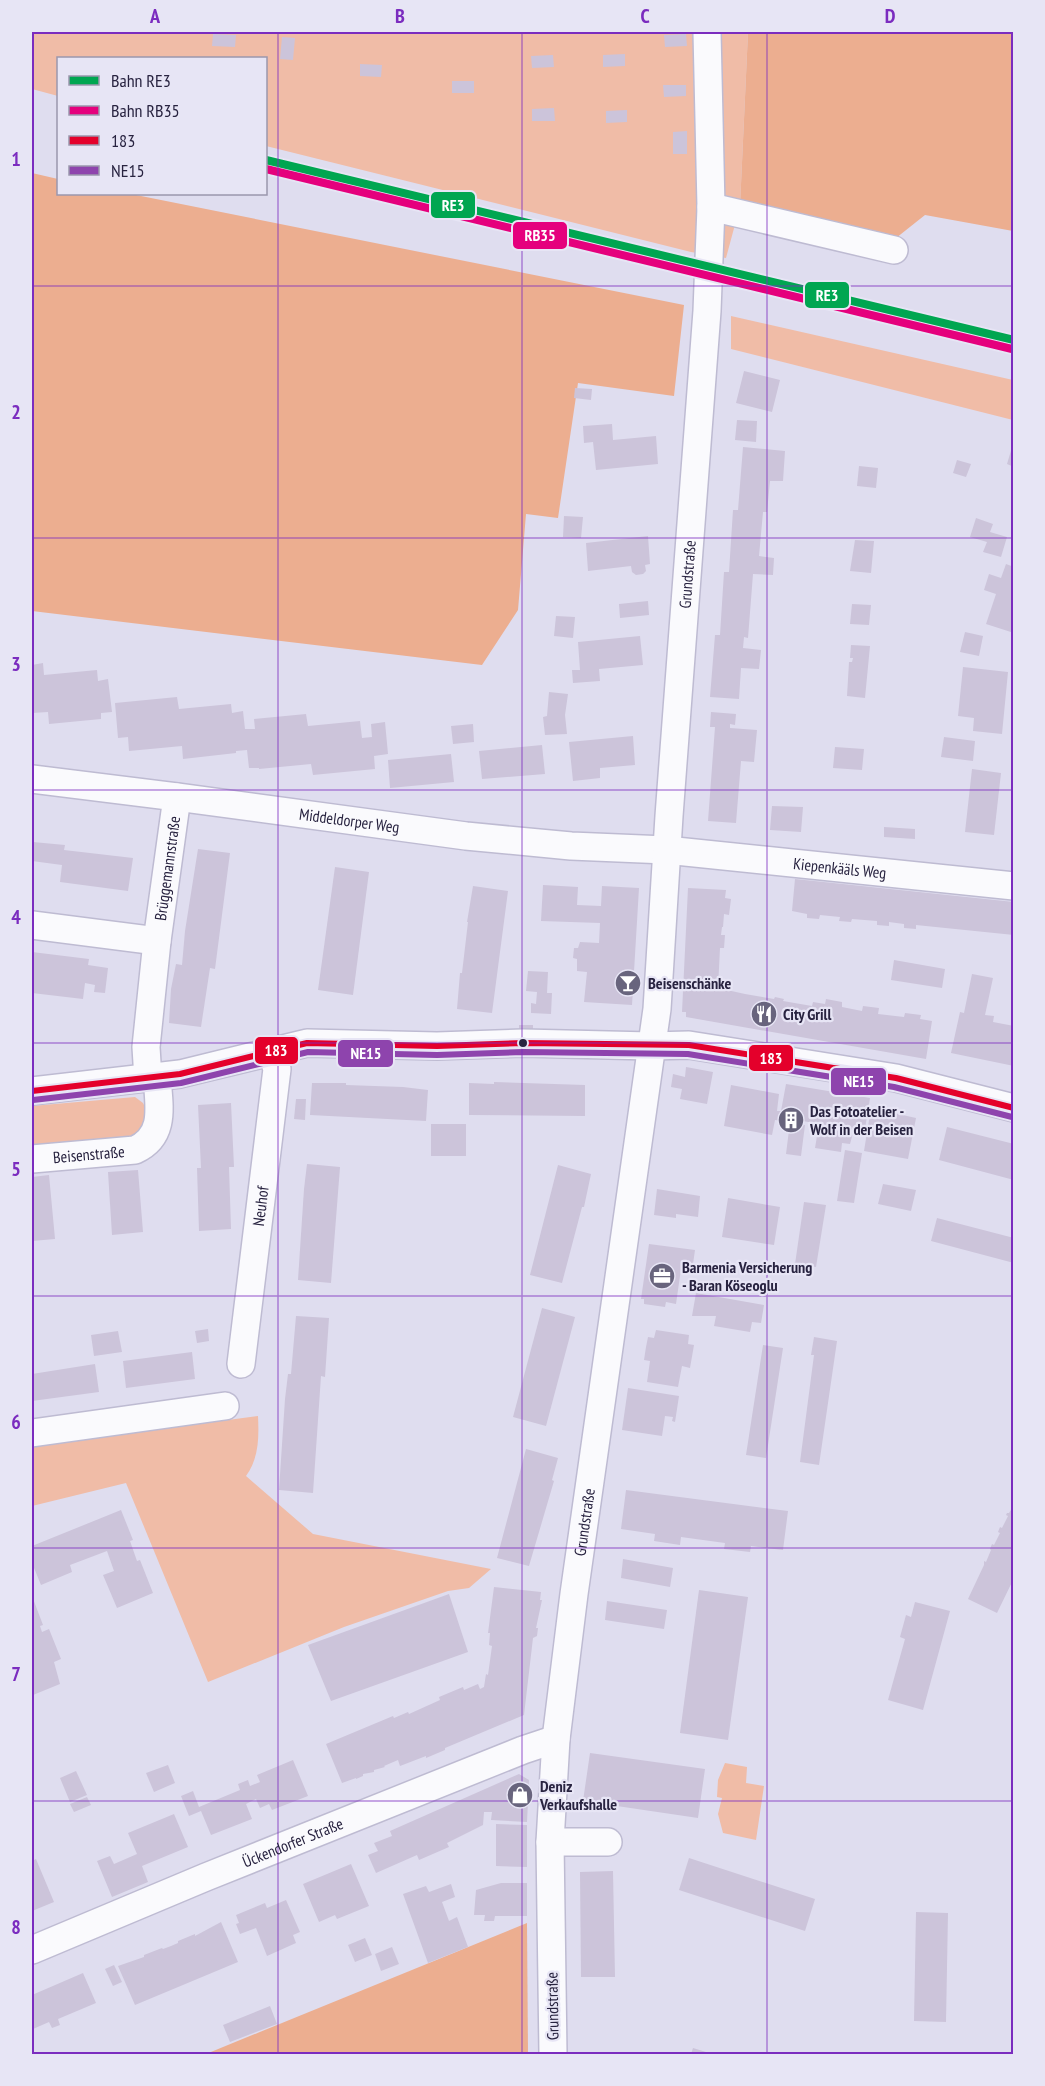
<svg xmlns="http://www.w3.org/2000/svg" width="1045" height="2086" viewBox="0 0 1045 2086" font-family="'PT Sans Narrow',sans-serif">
  <rect width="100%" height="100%" fill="#dfddef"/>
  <!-- green -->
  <g fill="#f0bca7">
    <path d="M32,32H748L740,206L726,258L691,252L266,146V58H58V96L32,89Z"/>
    <path d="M731,316L1013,380V420L731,349Z"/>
    <path d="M135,1097L143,1103L148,1113L139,1134L130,1138L32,1147V1106Z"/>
    <path d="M258,1416C259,1437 259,1458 246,1476L313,1534L491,1569L469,1588L448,1591L344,1627L208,1682L126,1483L32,1506V1446Z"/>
    <path d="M725,1763L747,1767L746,1783L764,1786L756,1840L723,1833L718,1814L722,1798L717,1797L718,1780Z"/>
  </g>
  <!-- forest -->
  <g fill="#ecae90">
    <path d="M748,32H1013V231L925,215L891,242L740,206Z"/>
    <path d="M32,173L58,179V194H131L684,305L674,396L578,383L558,518L526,514L518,610L482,665L32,611Z"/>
    <path d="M527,1923L528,2054H206Z"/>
  </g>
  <!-- building -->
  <g fill="#ccc4da">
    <path d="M213,34L236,35L235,47L212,46Z"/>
    <path d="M686,34L687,46L665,47L664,35Z"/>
    <path d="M282,37L295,38L293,60L280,59Z"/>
    <path d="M625,54V66L603,67V55Z"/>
    <path d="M553,55L554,67L532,68L531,56Z"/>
    <path d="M360,64L382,65L381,77L360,76Z"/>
    <rect x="452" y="81" width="22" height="12"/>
    <path d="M663,85H686V96L664,97Z"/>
    <path d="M554,108L555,121H532V109Z"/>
    <path d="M627,110V122L606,123V111Z"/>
    <path d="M687,131V154H673V132Z"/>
    <path d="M744,371L780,380L772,412L736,403Z"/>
    <path d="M575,388L592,389L591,400L574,398Z"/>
    <path d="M737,420L757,421L756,442L735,440Z"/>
    <path d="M612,424L613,440L656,436L658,464L596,470L593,442L584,443L583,426Z"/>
    <path d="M1013,444H1014V467L1007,464Z"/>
    <path d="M743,447L785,451L783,481H770L767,512H763L759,556L774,558L773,575L753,574L748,638L744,637L743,648L761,650L759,669L741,668L739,699L710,697L715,635H720L724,572H729L733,510H738Z"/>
    <path d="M957,460L971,464L966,477L953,473Z"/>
    <path d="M859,466L878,468L876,488L857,486Z"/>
    <path d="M564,516L583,517L581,538L563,537Z"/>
    <path d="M976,518L993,524L990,532L1007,537L1001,557L983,552L987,542L970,537Z"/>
    <path d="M648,536L650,564L645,565L646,571L643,574L636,575L632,572L631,566L588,571L586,543Z"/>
    <path d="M855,540L874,541L871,573L850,571Z"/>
    <path d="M1006,564L1014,567V633L986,624L996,594L984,590L989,574L1001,578Z"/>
    <path d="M648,601L649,615L620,618L619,604Z"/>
    <path d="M852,604L871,605L869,625L850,624Z"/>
    <path d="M556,616L575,617L573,638L554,636Z"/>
    <path d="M965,632L983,636L979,656L960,652Z"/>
    <path d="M640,636L643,665L599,669L600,681L573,683L572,670H580L578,642Z"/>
    <path d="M851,645L870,646L865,698L847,696L849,662H852L853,658H850Z"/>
    <path d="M43,663L44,675L97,670L98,681L108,679L112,712L101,713V719L49,724L48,712L32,713V665Z"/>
    <path d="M963,667L1008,672L1002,734L973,731L974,718L958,716Z"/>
    <path d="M549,692L568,694L565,715L567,734L545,735L543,717L547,716Z"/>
    <path d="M177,697L179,709L231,704L232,713L243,711L245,729H255L254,719L306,714L308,726L360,721L362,738L372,737L371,724L385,722L388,754L374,756L375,769L313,775L311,764L259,769V768H249L247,750L236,751V753L183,759L182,746L129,751L128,737L118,738L115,703Z"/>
    <path d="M711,712L736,714L735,725L730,724V728L757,730L754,762L741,761L736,823L708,821L715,727H710Z"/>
    <path d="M473,724L474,742L453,744L451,726Z"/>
    <path d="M633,736L635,765L600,768V778L573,781L569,742Z"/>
    <path d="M944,737L975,741L973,761L941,757Z"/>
    <path d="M542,745L545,774L482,779L479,751Z"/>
    <path d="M835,747L864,749L862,770L833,768Z"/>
    <path d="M451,754L454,782L390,788L388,760Z"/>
    <path d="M972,769L1001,773L994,835L965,832Z"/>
    <path d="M772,806L803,807L801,832L770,830Z"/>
    <path d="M884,827L915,829V839L884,837Z"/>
    <path d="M33,842L65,845L64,850L133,858L128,891L60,882L62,865L32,861Z"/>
    <path d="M198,849L230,853L215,969L210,968L201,1027L169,1023L171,989L176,964L182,965L185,931Z"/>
    <path d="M335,867L369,872L353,995L318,990Z"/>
    <path d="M795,879L1014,902V935L916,925V929L904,928V924L889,922V926L877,925V921L852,919L851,922L839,921L840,917L820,915L819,919L807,918V914L792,911Z"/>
    <path d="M543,885L578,887L577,905L601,906L602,886L639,888L632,1005L584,1002L587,972L577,971V959L573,958L574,948H578L580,942L599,943L600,923L541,921Z"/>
    <path d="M473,886L508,891L492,1013L457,1009L460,973H462L468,922H467Z"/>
    <path d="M688,888L726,890L725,898L731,899L729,915L724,914L723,927H722L721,935H725L724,948H720L718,988L745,994L774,999L775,997L784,999L783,1001L812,1006L813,1002L825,1004L826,999L842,1002V1007L862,1011L863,1006L879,1008L878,1014L904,1017L905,1013L921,1015L920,1019L932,1021L926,1059L686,1017V1012H682Z"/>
    <path d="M32,952L89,959L88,965L108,968L105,993L94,992L95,985L85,983L83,999L32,993Z"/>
    <path d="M894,960L945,969L942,988L891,980Z"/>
    <path d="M528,971L548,972L547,993H552L551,1014L531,1013V1003L536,1004L537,992L526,991Z"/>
    <path d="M972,974L993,978L985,1015L994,1016L993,1022L1014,1026V1066L951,1053L960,1012L964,1013Z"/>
    <rect x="519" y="1025" width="14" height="5"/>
    <path d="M686,1067L713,1072L707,1104L680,1099L682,1089L671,1087L673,1074L685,1077Z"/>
    <path d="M494,1082L585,1085V1116L469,1115V1083L494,1084Z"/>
    <path d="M312,1083H346V1085L403,1087L428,1090L426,1121L310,1115Z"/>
    <path d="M786,1084L870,1098L864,1135L853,1133L850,1144L842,1143L841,1152L815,1148L819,1124L803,1121L802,1125H805L801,1156L786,1154L790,1122L775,1120L772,1135L724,1126L731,1085L779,1094L777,1111H781Z"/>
    <path d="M296,1099H306L305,1120L294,1119Z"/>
    <path d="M231,1103L234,1167H229L231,1229L199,1231L197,1168H201L198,1105Z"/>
    <path d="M871,1108L916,1118L908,1159L864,1151Z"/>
    <rect x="431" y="1124" width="35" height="32"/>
    <path d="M947,1127L1014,1144V1180L939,1160Z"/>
    <path d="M845,1150L862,1153L854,1203L837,1201Z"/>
    <path d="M307,1164L340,1167L331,1283L298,1280L304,1189Z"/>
    <path d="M558,1165L591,1174L584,1207H582L562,1283L530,1275Z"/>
    <path d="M138,1170L143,1232L112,1235L108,1172Z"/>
    <path d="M49,1175L55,1239L32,1241V1177Z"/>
    <path d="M883,1184L916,1190L911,1211L878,1204Z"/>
    <path d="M657,1189L700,1196L698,1217L676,1214V1218L654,1215Z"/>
    <path d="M728,1198L780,1207L774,1245L722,1237Z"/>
    <path d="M804,1202L826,1205L816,1267L795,1264Z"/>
    <path d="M937,1218L1014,1238V1263L931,1241Z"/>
    <path d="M649,1244L695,1250L693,1264L682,1262L676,1304L666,1302L665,1307L644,1304V1299H641Z"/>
    <path d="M696,1293L764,1305L761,1323L752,1322L750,1332L714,1326L716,1316H692Z"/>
    <path d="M542,1308L575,1317L546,1426L513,1417Z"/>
    <path d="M296,1316L329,1318L325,1377L321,1376L313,1493L279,1490L285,1399L288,1374H291Z"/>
    <path d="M208,1329L209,1341L197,1343L195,1331Z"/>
    <path d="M656,1330L689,1335L688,1344L694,1345L690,1368L682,1366L678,1387L647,1382L650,1361L644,1360L646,1347L648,1337L654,1338Z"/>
    <path d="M118,1331L122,1352L94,1356L91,1335Z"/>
    <path d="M814,1337L837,1341L819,1465L800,1462L814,1355H811Z"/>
    <path d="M763,1345L783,1348L766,1458L746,1455Z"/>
    <path d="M192,1352L195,1379L126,1388L123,1361Z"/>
    <path d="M95,1364L99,1392L32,1401V1374Z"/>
    <path d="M628,1388L679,1396L675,1422L672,1421L673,1417L665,1416L662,1436L622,1430Z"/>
    <path d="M526,1449L558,1458L552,1480L554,1481L529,1566L497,1558Z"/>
    <path d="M626,1490L788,1511L783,1550L751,1546L750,1552L724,1549L725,1543L681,1537L680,1545L654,1541L655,1534L621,1529Z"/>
    <path d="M1014,1505V1578L997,1613L968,1599L984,1565V1561L986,1562L991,1550L990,1549L992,1544L994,1545L1000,1533L998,1532L1000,1527L1002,1528L1008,1516L1006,1515L1007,1513H1009Z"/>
    <path d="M121,1510L133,1540L130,1541L137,1561L140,1560L153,1593L117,1608L103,1575L114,1571L107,1551L70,1565L72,1572L41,1585L32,1563V1546Z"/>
    <path d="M623,1559L673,1568L670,1587L621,1578Z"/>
    <path d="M494,1587L541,1592L540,1600H542L536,1628H538L537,1636L533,1638L524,1715L445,1748V1750L426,1758V1756L400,1766L398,1760L384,1766L385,1767L374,1770V1772L363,1774V1776L356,1779V1778L342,1783L326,1744L393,1716L394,1718L408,1712L409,1714L440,1700L439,1697L463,1687L464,1690L478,1684L480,1689L484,1687L486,1674L488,1675L492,1646L489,1645L490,1633H488Z"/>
    <path d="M699,1590L748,1597L728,1740L680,1733Z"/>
    <path d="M449,1594L468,1652L331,1701L308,1645Z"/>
    <path d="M32,1596L43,1625L40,1626L42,1632L49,1629L61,1659L54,1662L60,1684L33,1695L32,1690Z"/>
    <path d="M607,1601L667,1610L664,1629L605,1620Z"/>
    <path d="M915,1602L950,1611L923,1710L888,1700L905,1639L900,1637L906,1615L911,1617Z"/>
    <path d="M590,1753L705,1769L698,1818L583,1801Z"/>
    <path d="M293,1760L308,1796L272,1810L269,1804L260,1808L256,1799L246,1804L252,1819L211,1835L201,1811L189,1816L181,1796L193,1791L199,1807L240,1790L238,1784L248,1780L250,1786L260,1782L257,1775Z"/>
    <path d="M168,1765L175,1783L154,1792L146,1773Z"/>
    <path d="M76,1771L87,1795L70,1802L60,1778Z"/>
    <path d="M519,1774L529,1780L527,1822L491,1820L492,1812H484L483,1825L447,1843L449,1847L419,1860L417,1855L376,1873L368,1855L378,1851L374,1843L392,1836L390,1831Z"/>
    <path d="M87,1797L91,1805L74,1812L70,1804Z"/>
    <path d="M174,1814L188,1847L142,1866L148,1882L112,1897L97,1861L110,1856L114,1864L137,1854L128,1833Z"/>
    <path d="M496,1824L527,1825V1867L496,1866Z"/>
    <path d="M689,1858L815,1899L805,1931L679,1890Z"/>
    <path d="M36,1859L54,1902L32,1911V1861Z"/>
    <path d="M351,1864L369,1906L337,1919L335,1915L319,1922L303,1884Z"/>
    <path d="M613,1871L615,1977H581L580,1872Z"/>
    <path d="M501,1883H527V1916H495L494,1921H484L485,1915H474L476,1890Z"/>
    <path d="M451,1884L455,1897L442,1902L449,1921L457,1917L468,1947L428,1963L403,1894L426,1886L429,1892Z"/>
    <path d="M286,1900L300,1932L293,1935L296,1943L267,1956L256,1928L240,1934L236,1924L239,1923L236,1915L265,1903L267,1908Z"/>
    <path d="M916,1912L948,1913L946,2022L914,2021Z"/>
    <path d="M221,1922L238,1962L135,2005L118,1966L144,1957V1955L162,1948L163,1949L171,1946L178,1943V1941L195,1934V1936Z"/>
    <path d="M365,1938L372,1955L355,1962L348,1945Z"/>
    <path d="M392,1947L399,1964L381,1971L375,1954Z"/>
    <path d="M114,1965L122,1982L113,1986L105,1969Z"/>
    <path d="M83,1973L96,2003L58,2019L60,2025L52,2028L49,2022L33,2029L32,2024V1995Z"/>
    <path d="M270,2006L277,2024L230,2042L223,2025Z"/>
    <path d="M693,2048L706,2052V2054H691Z"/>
  </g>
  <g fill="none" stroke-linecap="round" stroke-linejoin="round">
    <defs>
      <g id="minor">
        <path d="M711,207L894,250"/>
        <path id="s1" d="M32,779L177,797L466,836L571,846L666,850L1014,886"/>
        <path d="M32,925L157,941"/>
        <path id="s2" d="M148,1079L146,1047L157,941L177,797"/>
        <path d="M32,1091L180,1074L307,1043L437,1046L523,1043L651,1046L689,1045L896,1078L1014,1108"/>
        <path id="s3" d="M32,1159L135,1150C166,1136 159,1106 157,1078"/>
        <path id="s4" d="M241,1364L277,1069L271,1051"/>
        <path d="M32,1433L225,1406"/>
        <path d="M550,1842H608"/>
        <path id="s5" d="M32,1950L206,1877L523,1750L556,1739"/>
        <path id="s6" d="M553,2054L550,1842L556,1739L574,1594L657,1009L669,816L707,311L711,207L707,32"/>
      </g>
    </defs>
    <!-- minor casing -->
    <use href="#minor" stroke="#bebbd2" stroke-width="30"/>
    <!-- minor -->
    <use href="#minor" stroke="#fafafd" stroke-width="27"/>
    <defs>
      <path id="bus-1" d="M32,1091L180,1074L307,1043L437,1046L523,1043L689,1045L896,1078L1014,1108"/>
      <path id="bus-2" d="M33,1100L181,1083L308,1052L437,1055L523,1052L688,1054L894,1087L1012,1117"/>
    </defs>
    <!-- bus-1 casing -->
    <use href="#bus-1" stroke="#e7e5f5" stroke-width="10"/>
    <!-- bus-2 casing -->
    <use href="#bus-2" stroke="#e7e5f5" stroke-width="10"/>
    <!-- bus-1 -->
    <use href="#bus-1" stroke="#e4002b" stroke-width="6"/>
    <!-- bus-2 -->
    <use href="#bus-2" stroke="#8e44ad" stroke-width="6"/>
    <defs>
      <path id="rail-1" d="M266,160L1014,340"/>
      <path id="rail-2" d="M266,169L1012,349"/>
    </defs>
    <!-- rail-1 casing -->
    <use href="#rail-1" stroke="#e7e5f5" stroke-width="12"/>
    <!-- rail-2 casing -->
    <use href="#rail-2" stroke="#e7e5f5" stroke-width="12"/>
    <!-- rail-1 -->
    <use href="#rail-1" stroke="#00a651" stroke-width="8"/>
    <!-- rail-2 -->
    <use href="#rail-2" stroke="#e5007d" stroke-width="8"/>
  </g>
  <!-- grid -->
  <path fill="none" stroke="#7b2cbf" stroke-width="1.5" stroke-opacity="0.55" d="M278,32V2054M522,32V2054M767,32V2054M32,286H1014M32,538H1014M32,790H1014M32,1043H1014M32,1296H1014M32,1548H1014M32,1801H1014"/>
  <!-- icons -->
  <defs>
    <symbol id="bar-disc" viewBox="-11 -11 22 22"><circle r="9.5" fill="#68647d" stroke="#e7e5f5"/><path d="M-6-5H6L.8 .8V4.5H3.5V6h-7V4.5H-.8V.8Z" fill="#fff"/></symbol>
    <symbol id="restaurant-disc" viewBox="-11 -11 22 22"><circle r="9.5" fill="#68647d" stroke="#e7e5f5"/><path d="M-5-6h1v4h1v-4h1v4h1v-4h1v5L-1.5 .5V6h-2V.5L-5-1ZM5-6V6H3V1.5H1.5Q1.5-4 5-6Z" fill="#fff"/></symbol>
    <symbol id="building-disc" viewBox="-11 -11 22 22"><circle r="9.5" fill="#68647d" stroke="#e7e5f5"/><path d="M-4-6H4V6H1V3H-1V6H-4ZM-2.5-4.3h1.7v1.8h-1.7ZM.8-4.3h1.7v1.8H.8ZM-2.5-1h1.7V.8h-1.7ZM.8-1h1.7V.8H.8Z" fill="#fff"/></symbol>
    <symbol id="office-disc" viewBox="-11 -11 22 22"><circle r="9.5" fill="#68647d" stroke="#e7e5f5"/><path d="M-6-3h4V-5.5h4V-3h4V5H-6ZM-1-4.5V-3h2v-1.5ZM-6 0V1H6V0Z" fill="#fff"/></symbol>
    <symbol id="shop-disc" viewBox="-11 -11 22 22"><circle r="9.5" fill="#68647d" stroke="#e7e5f5"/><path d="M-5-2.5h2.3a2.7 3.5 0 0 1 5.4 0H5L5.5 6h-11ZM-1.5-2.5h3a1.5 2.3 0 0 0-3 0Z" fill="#fff"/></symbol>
  </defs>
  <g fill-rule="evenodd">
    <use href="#bar-disc" x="613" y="968" width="30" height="30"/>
    <use href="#restaurant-disc" x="749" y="999" width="30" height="30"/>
    <use href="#building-disc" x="776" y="1105" width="30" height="30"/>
    <use href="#office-disc" x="647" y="1261" width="30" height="30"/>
    <use href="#shop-disc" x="505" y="1780" width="30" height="30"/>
  </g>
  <!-- markers -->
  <circle fill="#282340" stroke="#e7e5f5" stroke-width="2" cx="523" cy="1043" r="5"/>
  <g text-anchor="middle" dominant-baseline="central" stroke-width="4.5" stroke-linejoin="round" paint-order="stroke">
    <!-- street labels -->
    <g font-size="16" fill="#282340" stroke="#e7e5f5">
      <text stroke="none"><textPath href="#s6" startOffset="1488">Grundstraße</textPath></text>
      <text stroke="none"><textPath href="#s1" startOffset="320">Middeldorper Weg</textPath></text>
      <text stroke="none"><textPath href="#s1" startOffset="813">Kiepenkääls Weg</textPath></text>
      <text stroke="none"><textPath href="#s2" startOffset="212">Brüggemannstraße</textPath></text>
      <text stroke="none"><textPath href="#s3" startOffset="57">Beisenstraße</textPath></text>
      <text stroke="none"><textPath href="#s4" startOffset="159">Neuhof</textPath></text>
      <text stroke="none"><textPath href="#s6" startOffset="534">Grundstraße</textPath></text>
      <text stroke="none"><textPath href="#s5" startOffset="282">Ückendorfer Straße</textPath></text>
      <text transform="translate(552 2006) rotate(-91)">Grundstraße</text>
    </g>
    <!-- poi labels -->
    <g font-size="16" font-weight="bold" fill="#282340" stroke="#e7e5f5" text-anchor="start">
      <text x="648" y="983">Beisenschänke</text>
      <text x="783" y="1014">City Grill</text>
      <text x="810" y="1111">Das Fotoatelier -<tspan x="810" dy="18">Wolf in der Beisen</tspan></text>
      <text x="682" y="1267">Barmenia Versicherung<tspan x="682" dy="18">- Baran Köseoglu</tspan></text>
      <text x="540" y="1786">Deniz<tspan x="540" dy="18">Verkaufshalle</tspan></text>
    </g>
  </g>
  <g stroke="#e7e5f5" stroke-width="2">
    <rect x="430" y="191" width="46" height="28" rx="6" fill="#00a651"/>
    <rect x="512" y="221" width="56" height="29" rx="6" fill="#e5007d"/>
    <rect x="804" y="281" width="46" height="28" rx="6" fill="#00a651"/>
    <rect x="254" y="1036" width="45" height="29" rx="6" fill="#e4002b"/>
    <rect x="337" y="1039" width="57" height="29" rx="6" fill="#8e44ad"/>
    <rect x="748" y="1044" width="46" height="28" rx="6" fill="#e4002b"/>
    <rect x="830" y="1067" width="57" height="29" rx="6" fill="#8e44ad"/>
  </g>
  <g font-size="16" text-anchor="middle" font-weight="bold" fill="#fff">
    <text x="453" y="211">RE3</text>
    <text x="540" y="241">RB35</text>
    <text x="827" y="301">RE3</text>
    <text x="276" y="1056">183</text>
    <text x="366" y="1059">NE15</text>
    <text x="771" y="1064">183</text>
    <text x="859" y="1087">NE15</text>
  </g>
  <!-- border -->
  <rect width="1045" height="2086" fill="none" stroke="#e7e5f5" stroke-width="66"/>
  <!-- legend -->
  <rect x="57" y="57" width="210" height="138" fill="#e7e5f5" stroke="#9b97ad" stroke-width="1.5"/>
  <rect x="69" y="76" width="30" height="9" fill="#00a651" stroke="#9b97ad" stroke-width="1.5"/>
  <text x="111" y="87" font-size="18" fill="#282340">Bahn RE3</text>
  <rect x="69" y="106" width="30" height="9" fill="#e5007d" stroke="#9b97ad" stroke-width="1.5"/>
  <text x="111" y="117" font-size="18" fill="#282340">Bahn RB35</text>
  <rect x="69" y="136" width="30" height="9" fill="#e4002b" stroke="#9b97ad" stroke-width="1.5"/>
  <text x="111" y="147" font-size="18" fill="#282340">183</text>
  <rect x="69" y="166" width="30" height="9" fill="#8e44ad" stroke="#9b97ad" stroke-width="1.5"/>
  <text x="111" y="177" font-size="18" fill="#282340">NE15</text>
  <rect x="33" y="33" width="979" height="2020" fill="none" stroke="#7b2cbf" stroke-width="2"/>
  <g font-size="20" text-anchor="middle" font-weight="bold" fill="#7b2cbf">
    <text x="155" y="23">A</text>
    <text x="400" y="23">B</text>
    <text x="645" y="23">C</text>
    <text x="890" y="23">D</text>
    <text x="16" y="166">1</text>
    <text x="16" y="419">2</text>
    <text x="16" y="671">3</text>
    <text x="16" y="924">4</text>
    <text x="16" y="1176">5</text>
    <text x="16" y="1429">6</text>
    <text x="16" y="1681">7</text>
    <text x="16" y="1934">8</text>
  </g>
</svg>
